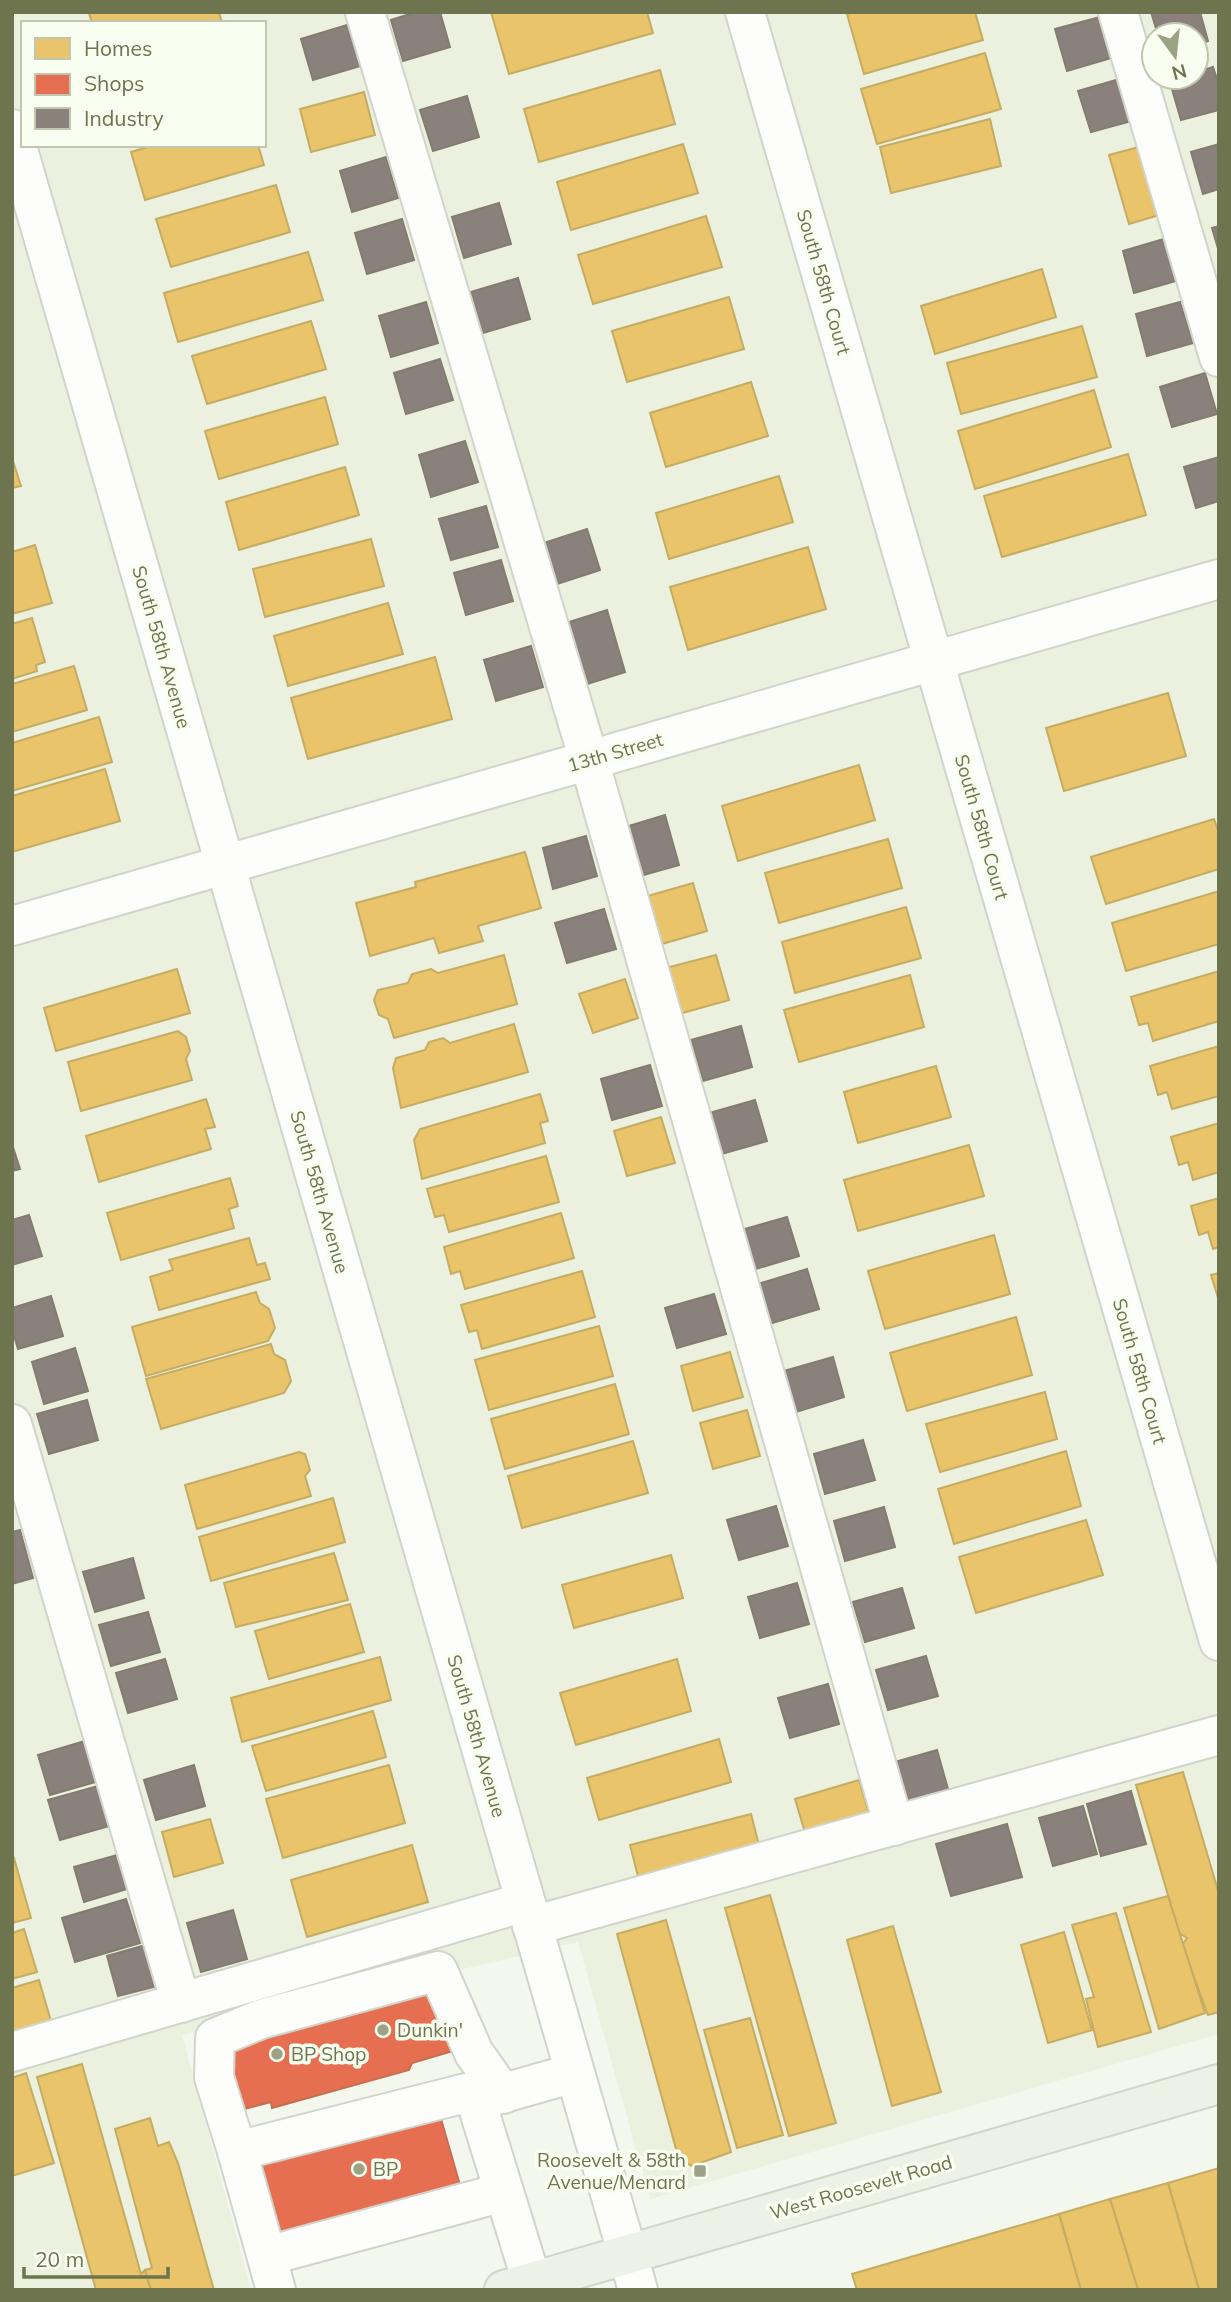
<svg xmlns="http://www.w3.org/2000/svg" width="1231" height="2302" viewBox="0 0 1231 2302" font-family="Mulish,sans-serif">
  <rect width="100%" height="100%" fill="#f3f7ed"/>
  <!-- residential -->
  <path fill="#ebf1de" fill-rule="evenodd" d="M12,12H1219V2034L650,2199L578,1942L182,2035L251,2290H12ZM23,23H264V145H23ZM1154,35H1196V77H1154Z"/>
  <!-- homes -->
  <g fill="#e9c46a" stroke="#c4ac62" stroke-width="2">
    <path d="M219,12L222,23H92L89,13Z"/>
    <path d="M491,12H647L653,33L509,74Z"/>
    <path d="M851,12H975L983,40L864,74L847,14Z"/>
    <path d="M985,53L1001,109L877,144L861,89Z"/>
    <path d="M660,70L675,124L539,162L524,109Z"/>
    <path d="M364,92L375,135L311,152L300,109Z"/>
    <path d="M990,119L1001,166L891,193L880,147Z"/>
    <path d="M683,144L698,193L571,230L557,182Z"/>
    <path d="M154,145H258L264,165L145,200L131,152Z"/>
    <path d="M1146,145L1166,213L1129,224L1109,155Z"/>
    <path d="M276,185L290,232L171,267L156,219Z"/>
    <path d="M706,216L722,267L593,304L578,255Z"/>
    <path d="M308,252L323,300L178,342L164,293Z"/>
    <path d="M1042,269L1056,317L935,354L921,306Z"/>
    <path d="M729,297L744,349L627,382L612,331Z"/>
    <path d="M311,321L326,369L207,404L192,356Z"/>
    <path d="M1082,326L1097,377L961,414L947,363Z"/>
    <path d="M751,382L768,436L666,467L650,413Z"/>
    <path d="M1094,390L1111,447L975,489L958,431Z"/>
    <path d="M325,397L338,444L219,479L205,431Z"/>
    <path d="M1128,454L1146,515L1002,557L984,496Z"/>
    <path d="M12,458L21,486L12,488Z"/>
    <path d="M345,467L359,515L239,550L226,502Z"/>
    <path d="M779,476L793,522L669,559L656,513Z"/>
    <path d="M371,539L384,586L265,617L253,569Z"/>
    <path d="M35,545L52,603L12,614V552Z"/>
    <path d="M808,547L826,609L688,650L670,587Z"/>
    <path d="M388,603L403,654L288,686L274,636Z"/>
    <path d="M32,618L45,662L36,665L37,671L12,679V624Z"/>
    <path d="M435,657L452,719L308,759L291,698Z"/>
    <path d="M74,666L87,710L12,732V684Z"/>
    <path d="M1168,693L1186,756L1064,791L1046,728Z"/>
    <path d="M99,717L112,762L12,791V743Z"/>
    <path d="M859,765L875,820L738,861L722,806Z"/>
    <path d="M105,769L120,821L12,852V796Z"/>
    <path d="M1214,819L1219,833V869L1106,904L1091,857Z"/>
    <path d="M888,839L902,888L779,923L765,873Z"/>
    <path d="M525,852L541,908L478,926L483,941L439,953L434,938L370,956L356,903L416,887L415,882Z"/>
    <path d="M693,883L707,931L662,944L648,896Z"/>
    <path d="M1219,891V944L1126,971L1112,923Z"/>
    <path d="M906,907L921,958L795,993L782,942Z"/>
    <path d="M504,955L517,1004L394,1038L388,1019L379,1015L374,1000L378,990L408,983L412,974L431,969L438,973Z"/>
    <path d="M716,955L729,1000L679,1014L666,968Z"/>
    <path d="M177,969L190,1013L56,1051L44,1008Z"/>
    <path d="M1219,971V1021L1153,1041L1148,1023L1139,1025L1131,997Z"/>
    <path d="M910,975L924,1027L799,1062L784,1010Z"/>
    <path d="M625,979L638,1018L593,1033L579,994Z"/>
    <path d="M514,1024L528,1072L401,1108L393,1068L396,1058L425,1050L429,1042L443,1038L450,1043Z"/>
    <path d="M178,1031L186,1037L190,1051L186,1059L192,1080L81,1111L68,1062Z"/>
    <path d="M1219,1046V1096L1172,1109L1167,1092L1158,1095L1150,1066Z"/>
    <path d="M936,1066L951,1117L858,1143L844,1092Z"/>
    <path d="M540,1094L548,1121L540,1123L545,1143L422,1179L414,1140L420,1129Z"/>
    <path d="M206,1099L215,1127L205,1129L211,1149L99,1182L86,1136Z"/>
    <path d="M661,1117L675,1163L627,1176L614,1131Z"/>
    <path d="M1219,1123V1172L1193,1180L1188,1162L1179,1165L1171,1137Z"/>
    <path d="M969,1145L984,1196L858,1231L844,1180Z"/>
    <path d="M546,1156L559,1202L449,1232L444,1215L435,1217L427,1189Z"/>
    <path d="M230,1178L238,1206L229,1209L234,1228L121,1260L107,1213Z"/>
    <path d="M1219,1198V1247L1213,1249L1208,1232L1199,1235L1191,1206Z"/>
    <path d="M561,1213L574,1258L465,1289L460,1271L451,1274L444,1247Z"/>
    <path d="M994,1235L1010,1294L885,1329L868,1271Z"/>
    <path d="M249,1238L257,1265L265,1263L270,1279L159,1310L150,1277L173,1270L169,1260Z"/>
    <path d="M582,1271L595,1317L482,1349L477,1330L469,1332L461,1305Z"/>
    <path d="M1219,1273V1301L1211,1275Z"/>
    <path d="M256,1292L260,1303L269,1309L275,1328L268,1341L146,1376L132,1327Z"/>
    <path d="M1016,1317L1032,1375L907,1411L890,1353Z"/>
    <path d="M599,1326L613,1376L489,1410L475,1360Z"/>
    <path d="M271,1344L274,1354L285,1360L291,1381L284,1393L161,1429L146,1379Z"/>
    <path d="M730,1352L743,1397L693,1411L681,1366Z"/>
    <path d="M615,1384L629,1434L505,1469L491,1419Z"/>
    <path d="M1045,1392L1057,1439L940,1472L926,1424Z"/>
    <path d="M747,1410L760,1456L713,1469L700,1423Z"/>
    <path d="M633,1441L648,1493L522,1528L508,1476Z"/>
    <path d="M1066,1451L1081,1506L954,1544L938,1489Z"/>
    <path d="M299,1452L305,1454L310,1470L305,1476L311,1496L197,1529L185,1485Z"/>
    <path d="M333,1498L345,1542L211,1581L199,1537Z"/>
    <path d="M1086,1520L1103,1575L976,1613L959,1557Z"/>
    <path d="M334,1553L348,1600L236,1627L224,1583Z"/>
    <path d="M671,1555L683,1598L574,1628L562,1585Z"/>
    <path d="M350,1604L364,1652L269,1679L255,1631Z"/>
    <path d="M380,1657L391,1700L242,1742L231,1698Z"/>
    <path d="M677,1659L691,1711L576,1745L560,1693Z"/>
    <path d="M373,1711L386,1757L266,1791L252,1746Z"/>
    <path d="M719,1739L731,1782L599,1820L587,1778Z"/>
    <path d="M389,1765L405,1823L283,1858L266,1799Z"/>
    <path d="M1183,1772L1219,1894V2012L1208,2015L1182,1945L1187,1938L1179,1933L1136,1785Z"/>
    <path d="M859,1780L873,1828L809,1846L795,1799Z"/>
    <path d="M751,1814L763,1861L642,1892L630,1845Z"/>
    <path d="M210,1819L223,1863L174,1877L162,1832Z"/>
    <path d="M412,1845L428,1902L307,1937L291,1880Z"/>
    <path d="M14,1858L31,1918L12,1923V1859Z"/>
    <path d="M770,1895L836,2123L789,2136L725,1908Z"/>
    <path d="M1168,1896L1205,2013L1159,2029L1124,1908Z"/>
    <path d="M1116,1913L1151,2032L1098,2047L1086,1999L1094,1997L1072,1925Z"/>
    <path d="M666,1920L731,2152L692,2166L682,2161L676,2149L617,1934Z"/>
    <path d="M893,1926L941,2092L892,2106L847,1940Z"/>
    <path d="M24,1929L37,1972L12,1979V1933Z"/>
    <path d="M1064,1932L1092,2030L1048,2043L1021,1945Z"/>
    <path d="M39,1980L53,2028L12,2039V1988Z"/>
    <path d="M750,2018L783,2135L737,2148L704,2030Z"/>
    <path d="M82,2064L141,2274L145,2270L151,2290H96L37,2077Z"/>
    <path d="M26,2073L54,2163L12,2176V2078Z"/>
    <path d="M150,2118L158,2146L169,2142L178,2163L214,2290H151L145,2270L152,2268L115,2129Z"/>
    <path d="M1219,2168V2290H1199L1168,2183Z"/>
    <path d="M1168,2183L1199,2290H1138L1110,2199Z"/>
    <path d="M1110,2199L1138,2290H1081L1059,2214Z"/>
    <path d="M1059,2214L1081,2290H857L852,2274Z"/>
  </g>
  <!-- shops -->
  <g fill="#e76f51" stroke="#c37050" stroke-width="2">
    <path d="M439,1991L456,2050L412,2063L409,2070L272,2108L271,2102L244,2109L227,2050L232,2042Z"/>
    <path d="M437,2105L460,2185L280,2235L258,2153Z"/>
  </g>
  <!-- industry -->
  <g fill="#8a817c" stroke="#827d6e" stroke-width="2">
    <path d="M416,12H440L450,47L403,61L391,20Z"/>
    <path d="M1151,12H1200L1208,41L1196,44V35H1158Z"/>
    <path d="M1100,17L1111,58L1067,71L1055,29Z"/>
    <path d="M347,25L360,66L313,80L301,39Z"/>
    <path d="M1213,67L1219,85V110L1181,120L1169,79L1196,77V72Z"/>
    <path d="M1123,78L1135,120L1091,132L1078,91Z"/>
    <path d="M467,96L479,137L433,151L420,110Z"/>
    <path d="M1219,144V189L1203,194L1191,152Z"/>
    <path d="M386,157L398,198L352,212L340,171Z"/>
    <path d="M499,203L511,244L464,258L452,217Z"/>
    <path d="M402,219L414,260L367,274L355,233Z"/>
    <path d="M1219,226V252L1212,228Z"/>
    <path d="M1167,238L1179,280L1134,293L1123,251Z"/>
    <path d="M518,278L530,319L483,333L471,292Z"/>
    <path d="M426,302L438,343L391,357L379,316Z"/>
    <path d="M1180,302L1193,343L1147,356L1136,314Z"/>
    <path d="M440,359L453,400L406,414L394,373Z"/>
    <path d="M1205,373L1217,414L1172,427L1160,387Z"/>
    <path d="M465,441L478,482L431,497L419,455Z"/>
    <path d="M1219,457V501L1196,508L1184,467Z"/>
    <path d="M486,506L498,547L451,560L439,519Z"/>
    <path d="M587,529L600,570L554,585L541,544Z"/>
    <path d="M501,560L513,601L466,615L454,573Z"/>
    <path d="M607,610L625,672L578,687L560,625Z"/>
    <path d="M531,646L543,687L496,701L484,660Z"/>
    <path d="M665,815L679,865L633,878L619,829Z"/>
    <path d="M586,836L597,876L553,889L543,848Z"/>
    <path d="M604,909L616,949L567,963L555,923Z"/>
    <path d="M741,1026L752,1067L703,1081L691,1040Z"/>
    <path d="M650,1065L662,1106L612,1120L601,1079Z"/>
    <path d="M755,1100L767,1141L718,1155L706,1114Z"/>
    <path d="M12,1144L20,1169L12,1171Z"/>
    <path d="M29,1215L42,1256L12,1265V1220Z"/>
    <path d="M787,1217L799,1256L749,1271L738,1231Z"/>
    <path d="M807,1269L819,1309L769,1324L758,1284Z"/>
    <path d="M714,1294L726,1334L677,1348L665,1308Z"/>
    <path d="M51,1296L63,1336L18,1349L12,1329V1308Z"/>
    <path d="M75,1348L88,1391L44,1404L32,1362Z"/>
    <path d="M833,1357L844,1397L796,1412L784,1371Z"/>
    <path d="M87,1400L98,1440L49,1454L37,1414Z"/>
    <path d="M863,1440L875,1480L825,1494L814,1454Z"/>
    <path d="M776,1506L788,1546L739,1560L727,1520Z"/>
    <path d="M884,1507L895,1547L845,1561L834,1521Z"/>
    <path d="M20,1530L33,1578L12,1584V1532Z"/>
    <path d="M133,1558L144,1598L95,1612L83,1572Z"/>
    <path d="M797,1583L809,1624L760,1638L748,1597Z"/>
    <path d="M902,1588L914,1628L865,1642L853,1602Z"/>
    <path d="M148,1612L160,1652L111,1666L99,1625Z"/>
    <path d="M926,1656L938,1696L888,1710L876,1670Z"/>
    <path d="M165,1659L177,1699L128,1713L116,1673Z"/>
    <path d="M828,1684L839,1724L790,1738L778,1698Z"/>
    <path d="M88,1740L99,1781L50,1795L38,1755Z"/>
    <path d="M937,1750L952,1803L903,1817L888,1764Z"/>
    <path d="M194,1765L205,1806L156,1820L144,1780Z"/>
    <path d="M98,1786L109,1826L60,1840L48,1800Z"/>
    <path d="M1131,1791L1146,1844L1101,1856L1087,1804Z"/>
    <path d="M1083,1806L1097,1854L1053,1866L1039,1818Z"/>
    <path d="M1007,1824L1022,1877L951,1896L936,1844Z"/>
    <path d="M121,1854L130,1888L84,1902L74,1867Z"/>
    <path d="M126,1899L140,1943L75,1962L62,1918Z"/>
    <path d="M233,1910L247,1959L201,1972L187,1923Z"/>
    <path d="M149,1944L161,1985L118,1996L107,1956Z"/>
  </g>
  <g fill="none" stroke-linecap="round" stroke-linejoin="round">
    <defs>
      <g id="minor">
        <path d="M365,12L589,760L894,1826"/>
        <path d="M745,12L1219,1641"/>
        <path d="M1118,12L1219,357"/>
        <path d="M12,129L638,2290"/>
        <path d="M12,926L1219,579"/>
        <path d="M12,1424L181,2003"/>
        <path d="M532,1926L1219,1735"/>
        <path d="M12,2052L525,1902"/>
        <path d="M476,2101L532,2282"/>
        <path d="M237,2151L214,2077L215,2038L261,2019L438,1971L474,2053L503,2094"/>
        <path d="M267,2256L504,2192"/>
        <path d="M276,2290L237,2151L466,2093L476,2101L574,2073"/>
      </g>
      <path id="major" d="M504,2290L1219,2084"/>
    </defs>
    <!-- minor casing -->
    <use href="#minor" stroke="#d1d4c9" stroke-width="42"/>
    <!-- major casing -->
    <use href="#major" stroke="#d3d5c8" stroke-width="42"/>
    <!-- minor -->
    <use href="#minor" stroke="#fdfefc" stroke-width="38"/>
    <!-- major -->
    <use href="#major" stroke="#edf2e7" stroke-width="38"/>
  </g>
  <!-- markers -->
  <g fill="#9da286" stroke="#f8fef0" stroke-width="2.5">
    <circle cx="383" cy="2030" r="7"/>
    <circle cx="277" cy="2054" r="7"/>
    <circle cx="359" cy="2169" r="7"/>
    <rect x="693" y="2164" width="14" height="14" rx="3.5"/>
  </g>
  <g text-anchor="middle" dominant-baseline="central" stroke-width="7" stroke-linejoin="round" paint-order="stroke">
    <!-- street labels -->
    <g font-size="19" fill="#6e744e" stroke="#f8fef0">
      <text transform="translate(824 282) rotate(74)">South 58th Court</text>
      <text transform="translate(162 647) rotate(74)">South 58th Avenue</text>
      <text transform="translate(615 752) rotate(-16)">13th Street</text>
      <text transform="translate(982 827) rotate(74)">South 58th Court</text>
      <text transform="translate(320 1192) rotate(74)">South 58th Avenue</text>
      <text transform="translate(1140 1371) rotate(74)">South 58th Court</text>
      <text transform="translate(477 1736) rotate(74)">South 58th Avenue</text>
      <text transform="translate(861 2187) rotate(-16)">West Roosevelt Road</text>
    </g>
    <!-- poi labels -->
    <g font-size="19" fill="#6e744e" stroke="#f8fef0" text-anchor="start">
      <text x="397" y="2030">Dunkin'</text>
      <text x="291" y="2054">BP Shop</text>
      <text x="686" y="2160" text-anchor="end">Roosevelt &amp; 58th<tspan x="686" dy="22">Avenue/Menard</tspan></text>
      <text x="373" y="2169">BP</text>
    </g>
  </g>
  <!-- border -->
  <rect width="1231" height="2302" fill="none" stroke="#6e744e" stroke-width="28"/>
  <!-- legend -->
  <rect x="21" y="21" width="245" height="126" fill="#f8fef0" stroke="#c1c7af" stroke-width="2"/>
  <rect x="35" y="38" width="35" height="21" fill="#e9c46a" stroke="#c1c7af" stroke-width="2"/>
  <text x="84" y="56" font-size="21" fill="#6e744e">Homes</text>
  <rect x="35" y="74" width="35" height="21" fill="#e76f51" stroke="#c1c7af" stroke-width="2"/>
  <text x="84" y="91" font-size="21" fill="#6e744e">Shops</text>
  <rect x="35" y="108" width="35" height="21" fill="#8a817c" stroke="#c1c7af" stroke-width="2"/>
  <text x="84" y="126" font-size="21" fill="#6e744e">Industry</text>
  <!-- north arrow -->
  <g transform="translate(1175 56) rotate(165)"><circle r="33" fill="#f8fef0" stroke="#c1c7af" stroke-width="2"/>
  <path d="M0-5L12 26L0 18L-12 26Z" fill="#9da286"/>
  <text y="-10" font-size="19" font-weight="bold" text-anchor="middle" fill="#6e744e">N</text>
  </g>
  <!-- scale -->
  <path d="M24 2267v10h144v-10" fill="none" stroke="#6e744e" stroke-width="3.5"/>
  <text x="35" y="2267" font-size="21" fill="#6e744e" stroke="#f8fef0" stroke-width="5" paint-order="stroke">20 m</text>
</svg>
